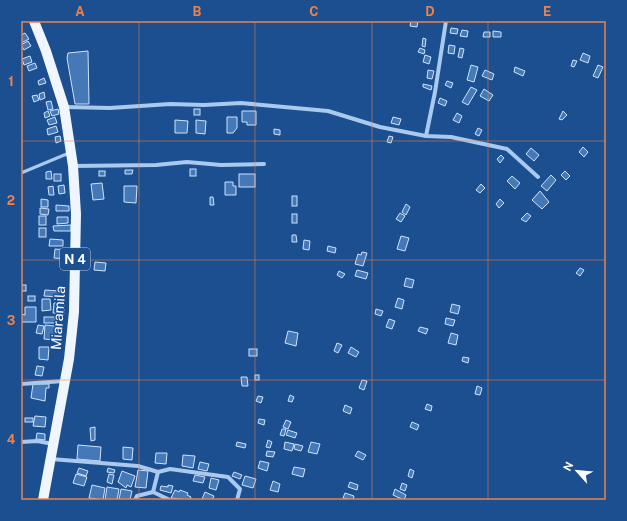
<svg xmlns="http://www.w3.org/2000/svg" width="627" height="521" viewBox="0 0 627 521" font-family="'Public Sans',sans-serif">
  <rect width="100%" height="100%" fill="#1b4f8f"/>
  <!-- building -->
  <g fill="#4478b7" stroke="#cfe3fa">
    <path d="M411,21H418L417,27L410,26Z"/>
    <path d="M451,28L458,29L457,34L450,33Z"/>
    <path d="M462,30L468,31L467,37L460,36Z"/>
    <path d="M493,31L501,32V37H493Z"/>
    <path d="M484,32H490V37H483Z"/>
    <path d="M25,33L29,39L21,43V35Z"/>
    <path d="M423,38L426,39L425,47L422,46Z"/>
    <path d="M28,41L31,46L24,50L21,45Z"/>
    <path d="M449,45L455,46L454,54L448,53Z"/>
    <path d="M420,48L425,50L424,54L418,52Z"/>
    <path d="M460,48L464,49L462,58L458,57Z"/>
    <path d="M88,51L89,104H75L67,58L68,53Z"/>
    <path d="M583,53L590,56L588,63L580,60Z"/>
    <path d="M425,55L431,57L429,64L423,62Z"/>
    <path d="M30,56L32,62L24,65L22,59Z"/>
    <path d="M573,60L577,61L574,67L571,66Z"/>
    <path d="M35,63L37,68L29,71L27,66Z"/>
    <path d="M471,65L478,67L474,82L467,80Z"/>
    <path d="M598,65L603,67L598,78L593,76Z"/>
    <path d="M515,67L525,71L523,76L514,72Z"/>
    <path d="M428,70L434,71L432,79L427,78Z"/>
    <path d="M485,70L494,74L492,80L482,76Z"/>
    <path d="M44,78L46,83L39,85L38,81Z"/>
    <path d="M447,81L453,83L451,88L445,85Z"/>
    <path d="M423,84L432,86L431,90L423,87Z"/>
    <path d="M471,87L477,90L468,105L462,102Z"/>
    <path d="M484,89L493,95L489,101L480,96Z"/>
    <path d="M44,92L45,98L40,100L39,94Z"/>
    <path d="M37,95L39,100L34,102L32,96Z"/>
    <path d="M440,98L447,101L445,106L438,103Z"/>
    <path d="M51,101L53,109L48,110L46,102Z"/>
    <path d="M58,109L59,114L52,116L50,111Z"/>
    <rect x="194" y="109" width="6" height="6"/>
    <path d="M48,111L50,116L45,118L44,113Z"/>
    <path d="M242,111H256V125H247V122H242Z"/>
    <path d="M563,111L567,115L562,120L559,119Z"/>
    <path d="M457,113L462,116L459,123L453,120Z"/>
    <path d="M55,117L57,123L49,125L47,120Z"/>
    <path d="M227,117H237V128L233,133H227Z"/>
    <path d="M393,117L401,119L399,125L391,123Z"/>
    <path d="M175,120L188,121L187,133H175Z"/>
    <path d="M196,120L206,121L205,134L196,133Z"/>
    <path d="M56,126L58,132L48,135L47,129Z"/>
    <path d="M478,128L482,130L479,136L475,134Z"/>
    <path d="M274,129L280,130V135L274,134Z"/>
    <path d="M60,136L61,141L56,143L55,137Z"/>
    <path d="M389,136L393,137L391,143L387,142Z"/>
    <path d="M583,147L588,152L584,157L579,152Z"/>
    <path d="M531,148L539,155L534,161L526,154Z"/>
    <path d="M501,155L504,158L500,163L497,159Z"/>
    <rect x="190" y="169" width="6" height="7"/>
    <path d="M125,170H133L132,174H125Z"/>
    <path d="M51,171L52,179H46V172Z"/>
    <rect x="99" y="171" width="6" height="5"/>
    <path d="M565,171L570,176L566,180L561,175Z"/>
    <rect x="54" y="174" width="7" height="7"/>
    <rect x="239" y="174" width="16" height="13"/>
    <path d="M551,175L556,180L547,191L541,186Z"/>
    <path d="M512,176L520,183L515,189L507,181Z"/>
    <path d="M225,182H233V186H236V195H225Z"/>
    <path d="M102,183L104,199L93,200L91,184Z"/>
    <path d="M481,184L485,188L480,193L476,190Z"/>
    <path d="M64,185L65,193L59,194L58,186Z"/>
    <path d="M53,186L54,195H49L48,187Z"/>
    <path d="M124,186H137L136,203L124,202Z"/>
    <path d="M540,191L549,202L542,209L532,200Z"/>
    <rect x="292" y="196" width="5" height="10"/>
    <path d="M210,197H213L214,205H210Z"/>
    <path d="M41,199L48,200V207H41Z"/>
    <path d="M500,199L504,203L499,208L496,204Z"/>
    <path d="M406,204L410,207L406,215L402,212Z"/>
    <path d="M56,205L69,206V211H56Z"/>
    <path d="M40,208L49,209L48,215L40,214Z"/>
    <path d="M400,213L405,216L401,222L396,219Z"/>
    <path d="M527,213L531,216L526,222L521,219Z"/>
    <rect x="292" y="214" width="5" height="9"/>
    <rect x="39" y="216" width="7" height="9"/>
    <path d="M57,217H68V223L57,224Z"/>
    <path d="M71,225V231H54L53,226Z"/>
    <rect x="39" y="228" width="7" height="9"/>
    <path d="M292,235H296L297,242H292Z"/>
    <path d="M401,236L409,238L405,251L397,249Z"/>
    <path d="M50,239L63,240V246H49Z"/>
    <path d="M304,240L310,241L309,250L303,249Z"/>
    <path d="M328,246L336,248L335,253L327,251Z"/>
    <path d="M55,249L68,250L67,259L54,258Z"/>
    <path d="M362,252L367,253L363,266L355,264L358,254L361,255Z"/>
    <path d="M95,262L106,263L105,271L94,270Z"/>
    <path d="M580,268L584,270L580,276L576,273Z"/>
    <path d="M357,270L368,273L366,279L355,276Z"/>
    <path d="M339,271L345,274L342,278L337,275Z"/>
    <path d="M406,278L414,280L412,288L404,286Z"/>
    <rect x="21" y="285" width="5" height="6"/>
    <path d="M45,290L59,291V297L44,296Z"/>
    <rect x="28" y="296" width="7" height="5"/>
    <path d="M398,298L404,300L402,309L395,307Z"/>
    <path d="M42,299H50L51,310L42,311Z"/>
    <path d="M54,303H64V314L53,313Z"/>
    <path d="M452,304L460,306L458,314L450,312Z"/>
    <path d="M25,307H36V322H21V314L25,315Z"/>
    <path d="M376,309L383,311L381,316L375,314Z"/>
    <rect x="44" y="317" width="11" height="6"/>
    <path d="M446,318L455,320L453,326L445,324Z"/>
    <path d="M389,319L395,321L392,329L386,327Z"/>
    <path d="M38,325L44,326L42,334L36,333Z"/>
    <path d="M45,325L55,326L54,340L44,339Z"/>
    <path d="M420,327L428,329L426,334L418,331Z"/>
    <path d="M288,331L298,333L296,346L285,343Z"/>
    <path d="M451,333L458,335L456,345L448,343Z"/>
    <path d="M337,343L342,345L338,353L334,351Z"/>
    <path d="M39,347H49L48,360L39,359Z"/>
    <path d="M351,347L359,352L356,357L348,353Z"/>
    <rect x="249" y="349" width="8" height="7"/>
    <path d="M463,357L469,358L468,363L462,361Z"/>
    <path d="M37,366L44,367L42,376L35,375Z"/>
    <rect x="255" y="375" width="4" height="5"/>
    <path d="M241,377H247L248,386H242Z"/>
    <path d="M362,380L367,381L364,390L359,388Z"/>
    <path d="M33,384H49V388H46L45,401L31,398Z"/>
    <path d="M477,386L482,388L480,395L475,394Z"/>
    <path d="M290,395L294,397L292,402L288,401Z"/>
    <path d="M258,396L263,397L261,403L256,401Z"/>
    <path d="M427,404L432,406L431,411L425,409Z"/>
    <path d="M345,405L352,408L350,414L343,411Z"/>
    <path d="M35,416L46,417L45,427L33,426Z"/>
    <rect x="25" y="418" width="8" height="4"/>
    <path d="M259,419L265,420L264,425L258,423Z"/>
    <path d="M286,420L291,422L288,429L283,427Z"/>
    <path d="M412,422L419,425L417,430L410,427Z"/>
    <path d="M95,427V440L91,441L90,428Z"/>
    <path d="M282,429H286L284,436L280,435Z"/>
    <path d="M288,430L297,433L295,438L286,435Z"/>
    <path d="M37,433L45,434V440L36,439Z"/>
    <path d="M268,440L272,442L270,448L266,447Z"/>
    <path d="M237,442L246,444L245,448L236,446Z"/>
    <path d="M285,442L294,444L292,451L284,449Z"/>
    <path d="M311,442L320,444L317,454L308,452Z"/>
    <path d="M295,444L303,446L301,451L294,449Z"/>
    <path d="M78,445L101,447L100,461L77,459Z"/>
    <path d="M123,447L133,448L132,460L123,459Z"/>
    <path d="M267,451L275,452L273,457L266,456Z"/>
    <path d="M358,451L366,455L363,460L355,456Z"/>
    <path d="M156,453H167L166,464L155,463Z"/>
    <path d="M183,455L195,456L193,468L182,466Z"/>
    <path d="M260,461L269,463L267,471L258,468Z"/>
    <path d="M200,462L209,464L207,471L198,469Z"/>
    <path d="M294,467L305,469L303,477L292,474Z"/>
    <path d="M79,468L88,471L86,476L77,473Z"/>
    <path d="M108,468L115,470L114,473L107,472Z"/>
    <path d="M410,469L414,471L412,478L408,476Z"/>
    <path d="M138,470L148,471L146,488L135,487Z"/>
    <path d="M122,471L135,476L131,487L127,485L126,488L118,482Z"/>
    <path d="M234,472L242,475L240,479L232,476Z"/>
    <path d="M76,474L87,477L84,486L73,483Z"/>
    <path d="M109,474L114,475L112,484L107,482Z"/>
    <path d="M195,475L205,477L203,483L193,481Z"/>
    <path d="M245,476L256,479L253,488L242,485Z"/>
    <path d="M211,478L219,480L216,490L209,488Z"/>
    <path d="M273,481L280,484L278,492L270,490Z"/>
    <path d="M350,482L358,485L357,490L348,487Z"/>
    <path d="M402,483L407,485L405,491L400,489Z"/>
    <path d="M92,485L105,488L103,500L89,498Z"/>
    <path d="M168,485L173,486L171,493L160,490L161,486L168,487Z"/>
    <path d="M107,487L119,489L117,500H105Z"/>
    <path d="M121,489L132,491L130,500H119Z"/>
    <path d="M395,489L406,495L404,500L393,495Z"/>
    <path d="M175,490L179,492L180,490L188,493L187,495L191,497L190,500L171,498Z"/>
    <path d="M205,492L214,496L212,500L202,499Z"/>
    <path d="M345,493L354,496L353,500L343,498Z"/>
  </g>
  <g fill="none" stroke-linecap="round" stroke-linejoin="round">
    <!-- service -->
    <path stroke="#a9c9ee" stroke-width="3" d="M21,173L69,153"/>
    <!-- minor -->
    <g stroke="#a9c9ee" stroke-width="4">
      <path d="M65,107L110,108L170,104L204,105L241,103L328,111L380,127L426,136L451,137L507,149L538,177"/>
      <path d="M426,136L435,92L446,21"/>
      <path d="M73,166L156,165L187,162L221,165L264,164"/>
      <path d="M21,384L64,381"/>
      <path d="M21,442L37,441L53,444"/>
      <path d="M51,459L138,466L158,472"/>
      <path d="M153,492L158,472L170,469L228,477L240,489L237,500"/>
      <path d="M135,500L137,496L153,492L170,500"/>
    </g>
    <!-- primary -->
    <path stroke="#f0f6ff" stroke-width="10" d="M34,21L46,51L64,107L73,166L76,214L74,312L69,359L43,500"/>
  </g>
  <!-- grid -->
  <path fill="none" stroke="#ee8249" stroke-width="1" stroke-opacity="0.55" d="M139,21V500M255,21V500M372,21V500M488,21V500M21,141H606M21,260H606M21,380H606"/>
  <g text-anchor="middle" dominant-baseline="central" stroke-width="3" stroke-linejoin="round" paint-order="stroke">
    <!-- shield labels -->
    <rect fill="#1b4f8f" stroke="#bbcadd" stroke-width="1" x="60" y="248" width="30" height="22" rx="3"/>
    <g font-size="13" font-weight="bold" fill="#fff">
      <text x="75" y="259">N 4</text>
    </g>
    <!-- street labels -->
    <g font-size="14" fill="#fff" stroke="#1b4f8f">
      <text transform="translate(58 318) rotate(-86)">Miaramila</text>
    </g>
  </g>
  <!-- border -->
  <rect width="627" height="521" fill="none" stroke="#1b4f8f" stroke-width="44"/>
  <!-- north arrow -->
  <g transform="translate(577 471) rotate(297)" stroke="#1b4f8f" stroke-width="3" paint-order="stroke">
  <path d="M0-3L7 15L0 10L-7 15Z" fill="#ffffff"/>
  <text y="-6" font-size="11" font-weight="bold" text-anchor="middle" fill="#ffffff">N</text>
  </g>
  <rect x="22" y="22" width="583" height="477" fill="none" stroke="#ee8249" stroke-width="1.5"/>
  <g font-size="13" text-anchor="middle" font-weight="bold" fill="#ee8249">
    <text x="80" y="16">A</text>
    <text x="197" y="16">B</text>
    <text x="314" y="16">C</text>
    <text x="430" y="16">D</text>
    <text x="547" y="16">E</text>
    <text x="11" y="86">1</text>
    <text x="11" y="205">2</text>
    <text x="11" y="325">3</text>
    <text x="11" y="444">4</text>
  </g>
</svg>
